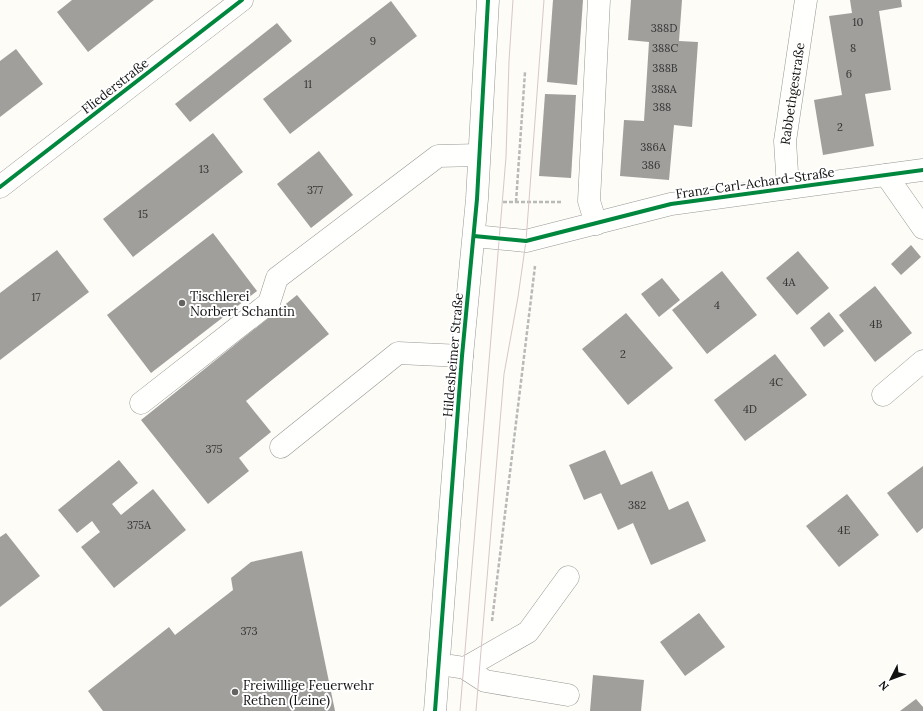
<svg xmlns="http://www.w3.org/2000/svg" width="923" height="711" viewBox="0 0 923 711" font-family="Lora,serif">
  <rect width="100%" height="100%" fill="#fdfcf7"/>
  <!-- building -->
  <g fill="#a19f9c">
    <path d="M72,0H154L88,52L57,12Z"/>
    <path d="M553,0H583L577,85L547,82Z"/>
    <path d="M631,0H682L679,41L698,42L692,127L674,125L669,180L620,176L624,120L644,121L649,42L628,40Z"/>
    <path d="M850,0H901L902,7L879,11L891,90L865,94L874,146L823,155L814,100L842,95L829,16L852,13Z"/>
    <path d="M391,1L417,36L290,134L263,99Z"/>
    <path d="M277,23L292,41L190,122L175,104Z"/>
    <path d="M16,49L43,84L0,117V61Z"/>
    <path d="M545,94L576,95L571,178L539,176Z"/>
    <path d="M213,133L243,172L133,257L103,219Z"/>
    <path d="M319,151L353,195L311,228L277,184Z"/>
    <path d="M213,233L257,291L151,373L107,315Z"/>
    <path d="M911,245L921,257L901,275L891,264Z"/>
    <path d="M57,250L89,292L0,360V293Z"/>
    <path d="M798,251L829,288L797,315L766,278Z"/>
    <path d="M722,271L757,315L707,354L672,310Z"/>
    <path d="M662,278L680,300L659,317L641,294Z"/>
    <path d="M875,286L912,333L875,362L839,315Z"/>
    <path d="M297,295L329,334L246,401L271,432L239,458L249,471L208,504L141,420Z"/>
    <path d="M829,312L844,331L824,347L810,328Z"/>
    <path d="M626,313L673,368L628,405L582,349Z"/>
    <path d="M775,354L807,395L745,441L714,400Z"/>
    <path d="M605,450L621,485L652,471L669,510L688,501L706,541L651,565L633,523L618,530L601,493L584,500L569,465Z"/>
    <path d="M119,460L138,483L112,504L121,515L153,489L186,530L114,588L81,547L100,532L92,521L77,533L58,510Z"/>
    <path d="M923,466V528L917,533L887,493Z"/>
    <path d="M847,494L879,535L839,567L806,526Z"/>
    <path d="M6,533L40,576L0,607V537Z"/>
    <path d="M302,551L335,711H103L88,691L169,627L175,635L233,590L231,578L251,562Z"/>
    <path d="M699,613L725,647L685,676L660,642Z"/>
    <path d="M593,675L644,680L641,711H590Z"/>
    <path d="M916,699L923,707V711H900Z"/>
  </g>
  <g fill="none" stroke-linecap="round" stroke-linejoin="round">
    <defs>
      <g id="minor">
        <path d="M886,175L923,228"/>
        <path d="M0,187L242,0"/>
        <path id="s1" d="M788,188L785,141L806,0"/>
        <path d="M596,224L589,201L599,0"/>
        <path d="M474,236L526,241L671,204L923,170"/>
        <path d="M883,395L923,361"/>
        <path d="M141,403L269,303L277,278L438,156L479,155"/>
        <path d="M281,447L398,353L462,356"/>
        <path d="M452,666L465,668L485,681L568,695"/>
        <path d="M465,668L528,632L568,577"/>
        <path d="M435,711L462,356L477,199L488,0"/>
      </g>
    </defs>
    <!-- minor casing -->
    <use href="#minor" stroke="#979795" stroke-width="23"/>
    <!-- path -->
    <g stroke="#b9b9b8" stroke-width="2.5" stroke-dasharray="4 2" stroke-linecap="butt">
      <path d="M503,202H562"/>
      <path d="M516,202L525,72"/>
      <path d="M492,621L535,266"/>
    </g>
    <!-- minor -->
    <use href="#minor" stroke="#fffffe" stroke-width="22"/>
    <!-- tram -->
    <g stroke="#d9c6c7" stroke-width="1">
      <path d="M460,711L506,157L509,61L513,0"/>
      <path d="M476,711L504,374L518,297L526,241L544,0"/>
    </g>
    <defs>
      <g id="cycleway">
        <path d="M0,187L242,0"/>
        <path d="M474,236L526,241L671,204L923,170"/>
        <path d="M435,711L462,356L477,199L488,0"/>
      </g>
    </defs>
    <!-- cycleway casing -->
    <use href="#cycleway" stroke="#fff" stroke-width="6"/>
    <!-- cycleway -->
    <use href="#cycleway" stroke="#00873e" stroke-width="4"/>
  </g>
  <!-- markers -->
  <g fill="#646362" stroke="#fff" stroke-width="1.5">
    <circle cx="182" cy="303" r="4"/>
    <circle cx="235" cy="692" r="4"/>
  </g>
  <g text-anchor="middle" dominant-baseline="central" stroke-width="4" stroke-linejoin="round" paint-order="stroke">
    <!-- number labels -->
    <g font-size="11" fill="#353434">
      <text x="858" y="22">10</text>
      <text x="664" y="28">388D</text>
      <text x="373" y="41">9</text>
      <text x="665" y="48">388C</text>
      <text x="853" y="48">8</text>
      <text x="665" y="68">388B</text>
      <text x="849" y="74">6</text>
      <text x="308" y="84">11</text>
      <text x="664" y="89">388A</text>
      <text x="662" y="107">388</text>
      <text x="840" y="127">2</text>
      <text x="653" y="147">386A</text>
      <text x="651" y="165">386</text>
      <text x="204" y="169">13</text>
      <text x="315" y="190">377</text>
      <text x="143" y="214">15</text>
      <text x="789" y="282">4A</text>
      <text x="36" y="297">17</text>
      <text x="717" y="305">4</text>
      <text x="876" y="324">4B</text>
      <text x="623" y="354">2</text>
      <text x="776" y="382">4C</text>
      <text x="750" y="409">4D</text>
      <text x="214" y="449">375</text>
      <text x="637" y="505">382</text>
      <text x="139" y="525">375A</text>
      <text x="844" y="530">4E</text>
      <text x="249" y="631">373</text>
    </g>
    <!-- street labels -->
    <g font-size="13" fill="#111" stroke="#fff">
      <text transform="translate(115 86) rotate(-38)">Fliederstraße</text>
      <text stroke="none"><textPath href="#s1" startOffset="95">Rabbethgestraße</textPath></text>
      <text transform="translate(755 183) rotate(-8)">Franz-Carl-Achard-Straße</text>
      <text transform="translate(453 355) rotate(-85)">Hildesheimer Straße</text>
    </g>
    <!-- poi labels -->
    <g font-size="13" fill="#111" stroke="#fff" text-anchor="start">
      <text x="190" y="296">Tischlerei<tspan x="190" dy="15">Norbert Schantin</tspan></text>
      <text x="243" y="685">Freiwillige Feuerwehr<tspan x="243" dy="15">Rethen (Leine)</tspan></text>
    </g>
  </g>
  <!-- north arrow -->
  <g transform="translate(891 679) rotate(228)" stroke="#ffffff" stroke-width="3" paint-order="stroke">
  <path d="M0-3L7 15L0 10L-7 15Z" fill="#111111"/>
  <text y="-6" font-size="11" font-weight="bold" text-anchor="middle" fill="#111111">N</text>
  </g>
</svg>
